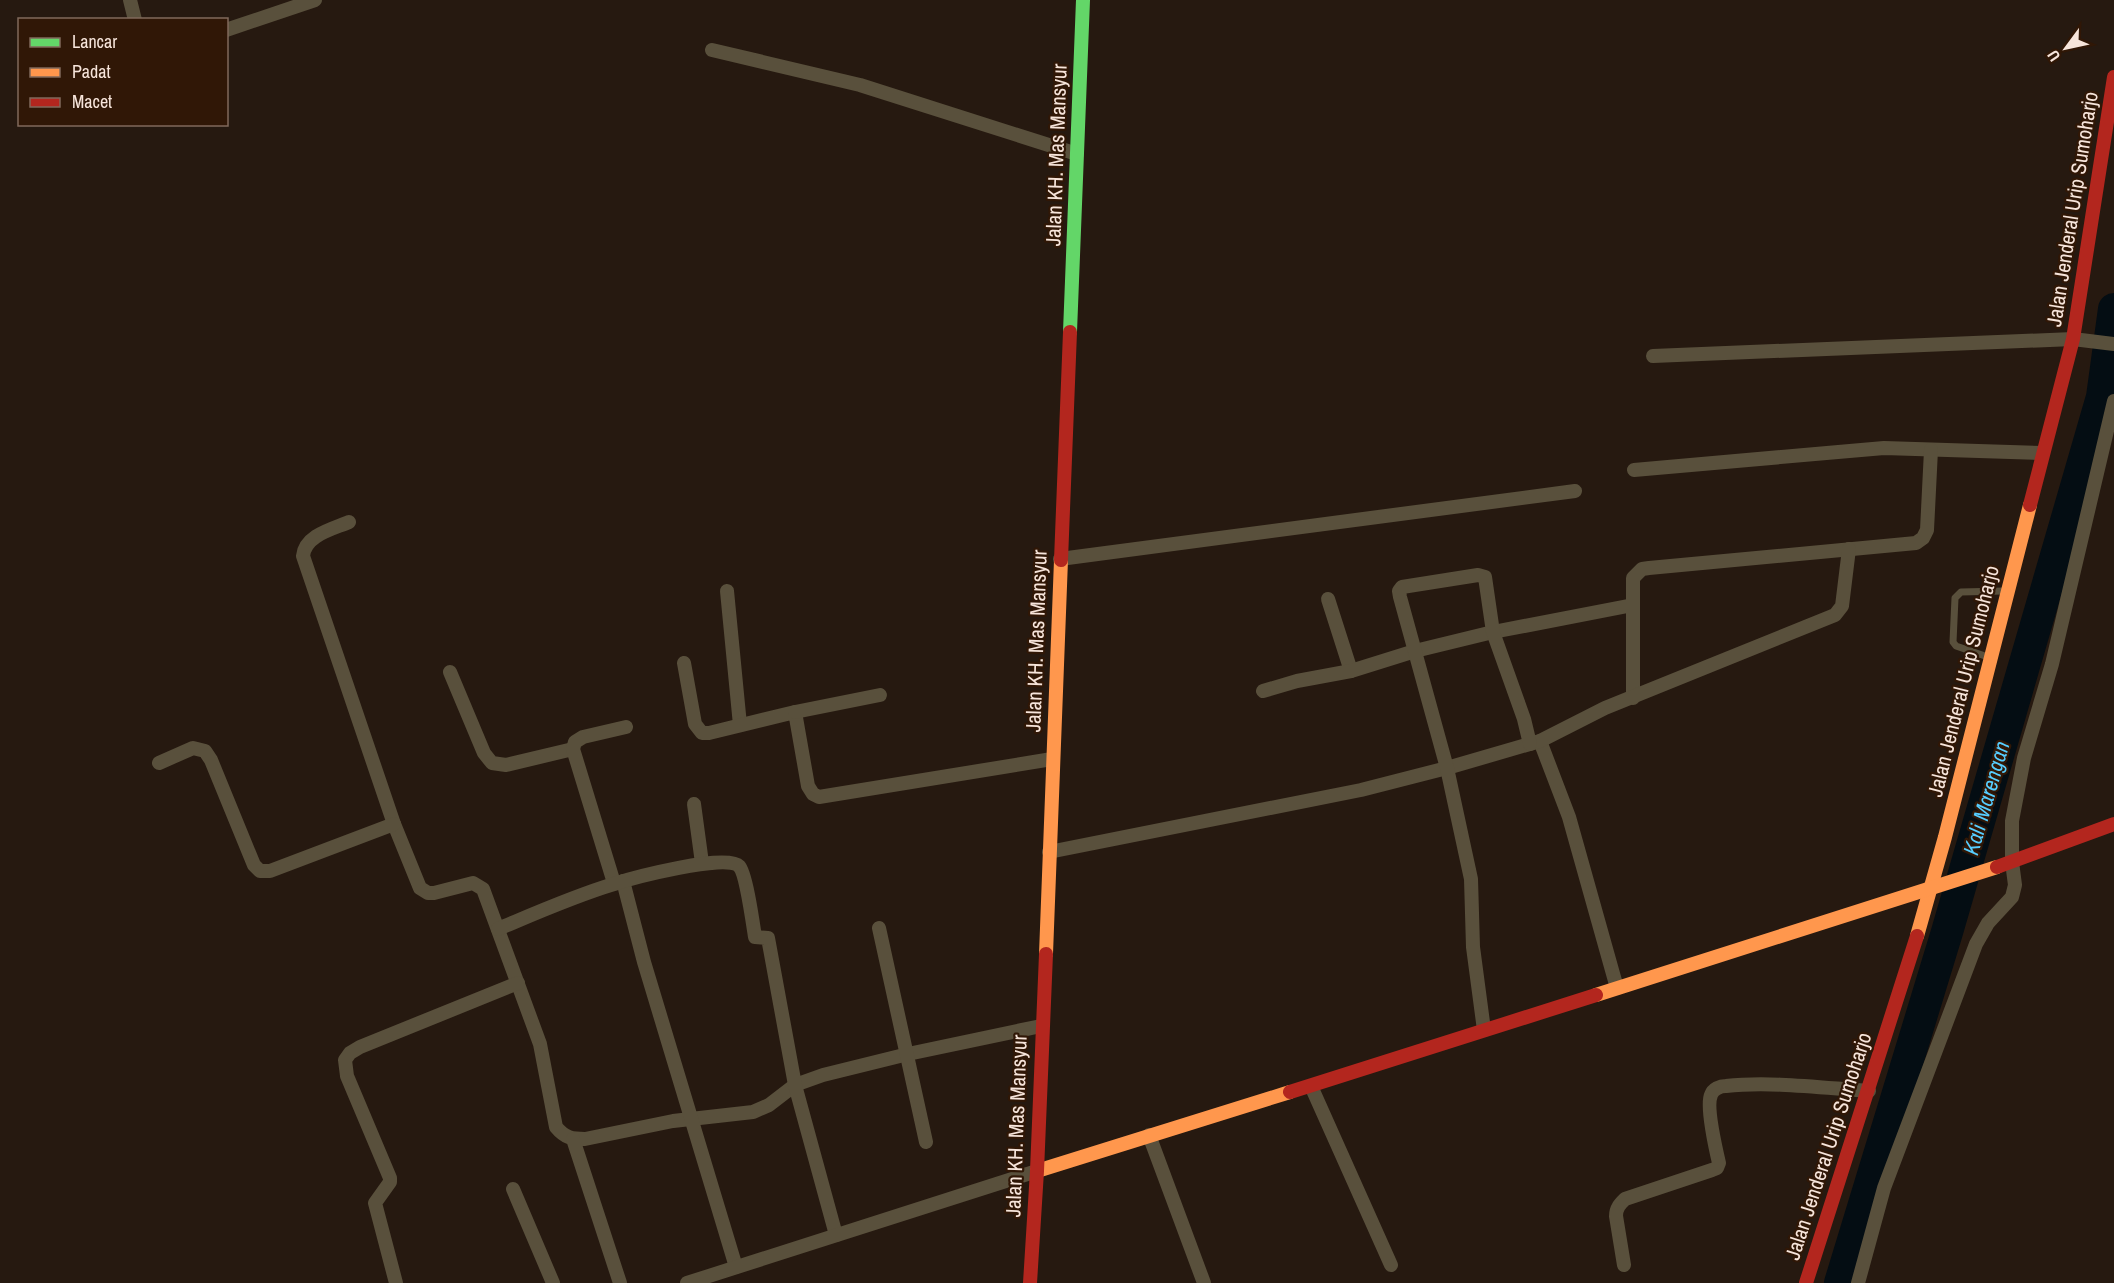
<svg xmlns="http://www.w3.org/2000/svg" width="2114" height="1283" viewBox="0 0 2114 1283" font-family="'Archivo Narrow',sans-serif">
  <rect width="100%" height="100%" fill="#261910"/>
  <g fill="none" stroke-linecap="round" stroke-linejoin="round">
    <!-- river -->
    <path stroke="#040d13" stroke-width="32" d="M1840,1283L1947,932L2102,397L2114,309"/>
    <!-- lane -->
    <path stroke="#59503c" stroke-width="7" d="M1985,656L1956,646L1953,642L1955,598L1961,592L2003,591"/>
    <!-- street -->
    <g stroke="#59503c" stroke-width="14">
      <path d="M130,0L135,20"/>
      <path d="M226,30L315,0"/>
      <path d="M712,50L860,85L1077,154"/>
      <path d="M1653,356L2073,339L2114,344"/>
      <path d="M1634,470L1884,448L2043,453"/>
      <path d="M349,522C333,529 305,535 303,556L394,824L420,888L428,893H434L473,883L483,889L540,1044L556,1127C565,1138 572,1139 585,1139L673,1121L753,1112L769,1105L795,1085L823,1075L908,1054L1041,1026"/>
      <path d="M1060,559L1575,491"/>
      <path d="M727,591L740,725"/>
      <path d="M1328,599L1351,671"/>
      <path d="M684,663L695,724L702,733H709L795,712L808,786L813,794L819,797L1052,759"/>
      <path d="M450,672L484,753L492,763L506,765L573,749"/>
      <path d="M1263,691L1297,681L1351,671L1415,651L1493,632L1633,605"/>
      <path d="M1633,698V578L1642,569L1649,568L1916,543L1923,538L1927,530L1931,450"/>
      <path d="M795,712L880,695"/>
      <path d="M1540,741L1569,817L1617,988"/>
      <path d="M159,763L193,748L205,751L211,760L254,865L260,871H270L394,824"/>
      <path d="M694,804L702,863"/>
      <path d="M1049,852L1361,790L1447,768L1540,741L1605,708L1835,615L1842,606L1849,549"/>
      <path d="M623,881L644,962L736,1267"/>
      <path d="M614,883L573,749L575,742L583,737L626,727"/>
      <path d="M879,928L926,1142"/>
      <path d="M498,929C536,913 574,896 614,884C632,878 727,853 739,866C746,873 753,924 755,937L768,938L795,1085L836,1235"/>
      <path d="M1484,1030L1473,947L1471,879L1447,768L1400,597L1399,591L1402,587L1478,575L1485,577L1493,632L1524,719L1530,744"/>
      <path d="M1311,1086L1391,1265"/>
      <path d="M1149,1135L1204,1283"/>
      <path d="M573,1139L620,1283"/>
      <path d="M513,1189L553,1283"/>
      <path d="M1624,1265L1616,1216C1616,1208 1620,1204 1625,1199L1712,1170L1717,1168L1719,1163C1716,1150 1706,1106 1711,1095C1713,1089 1720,1086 1726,1086C1770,1081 1824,1088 1869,1091"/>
      <path d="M396,1283L375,1203L390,1182V1178L347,1076L345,1060L350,1053L360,1047L518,983"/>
      <path d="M687,1283L1037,1171"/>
      <path d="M1858,1283L1884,1188L1976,944L1988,923L2012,897L2015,885L2012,862V821L2024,758L2052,664L2114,401"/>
    </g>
    <!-- fast -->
    <path stroke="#63d668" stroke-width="14" d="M1070,332L1083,0"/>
    <!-- slow -->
    <g stroke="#ff974d" stroke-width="14">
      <path d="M1917,936L1945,837L2030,505"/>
      <path d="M1046,954L1061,560"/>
      <path d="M1596,995L1997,867"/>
      <path d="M1037,1171L1290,1092"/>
    </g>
    <!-- jam -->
    <g stroke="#b3261e" stroke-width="14">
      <path d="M2030,505L2073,339L2114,77"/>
      <path d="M1061,560L1070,332"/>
      <path d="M1997,867L2114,824"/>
      <path d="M1290,1092L1596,995"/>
      <path d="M1030,1283L1037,1171L1046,954"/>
      <path d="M1806,1283L1917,936"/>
    </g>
  </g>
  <g text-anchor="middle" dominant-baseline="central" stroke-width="4.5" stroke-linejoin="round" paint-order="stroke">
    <!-- street labels -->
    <g font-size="21" fill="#f7e5db" stroke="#301706">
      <text transform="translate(1056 155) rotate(-88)">Jalan KH. Mas Mansyur</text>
      <text transform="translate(2072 209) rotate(-81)">Jalan Jenderal Urip Sumoharjo</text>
      <text transform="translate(1036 641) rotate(-88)">Jalan KH. Mas Mansyur</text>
      <text transform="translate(1963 681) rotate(-76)">Jalan Jenderal Urip Sumoharjo</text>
      <text transform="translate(1016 1126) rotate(-88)">Jalan KH. Mas Mansyur</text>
      <text transform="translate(1828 1146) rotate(-72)">Jalan Jenderal Urip Sumoharjo</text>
    </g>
    <!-- water labels -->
    <g font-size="22" font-style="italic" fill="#57ceff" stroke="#301706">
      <text transform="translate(1986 798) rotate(-74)">Kali Marengan</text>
    </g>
  </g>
  <!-- legend -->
  <rect x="18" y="18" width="210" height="108" fill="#301706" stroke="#80695b" stroke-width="1.5"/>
  <rect x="30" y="38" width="30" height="9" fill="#63d668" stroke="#80695b" stroke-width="1.5"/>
  <text x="72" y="48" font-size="18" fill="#f7e5db">Lancar</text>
  <rect x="30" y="68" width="30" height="9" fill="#ff974d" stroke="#80695b" stroke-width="1.5"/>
  <text x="72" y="78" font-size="18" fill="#f7e5db">Padat</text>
  <rect x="30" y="98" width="30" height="9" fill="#b3261e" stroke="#80695b" stroke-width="1.5"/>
  <text x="72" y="108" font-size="18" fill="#f7e5db">Macet</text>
  <!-- north arrow -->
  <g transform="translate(2066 48) rotate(237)" stroke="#301706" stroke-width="4.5" paint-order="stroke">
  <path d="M0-4.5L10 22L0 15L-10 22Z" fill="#f7e5db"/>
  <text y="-9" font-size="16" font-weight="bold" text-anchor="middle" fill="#f7e5db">U</text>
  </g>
</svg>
